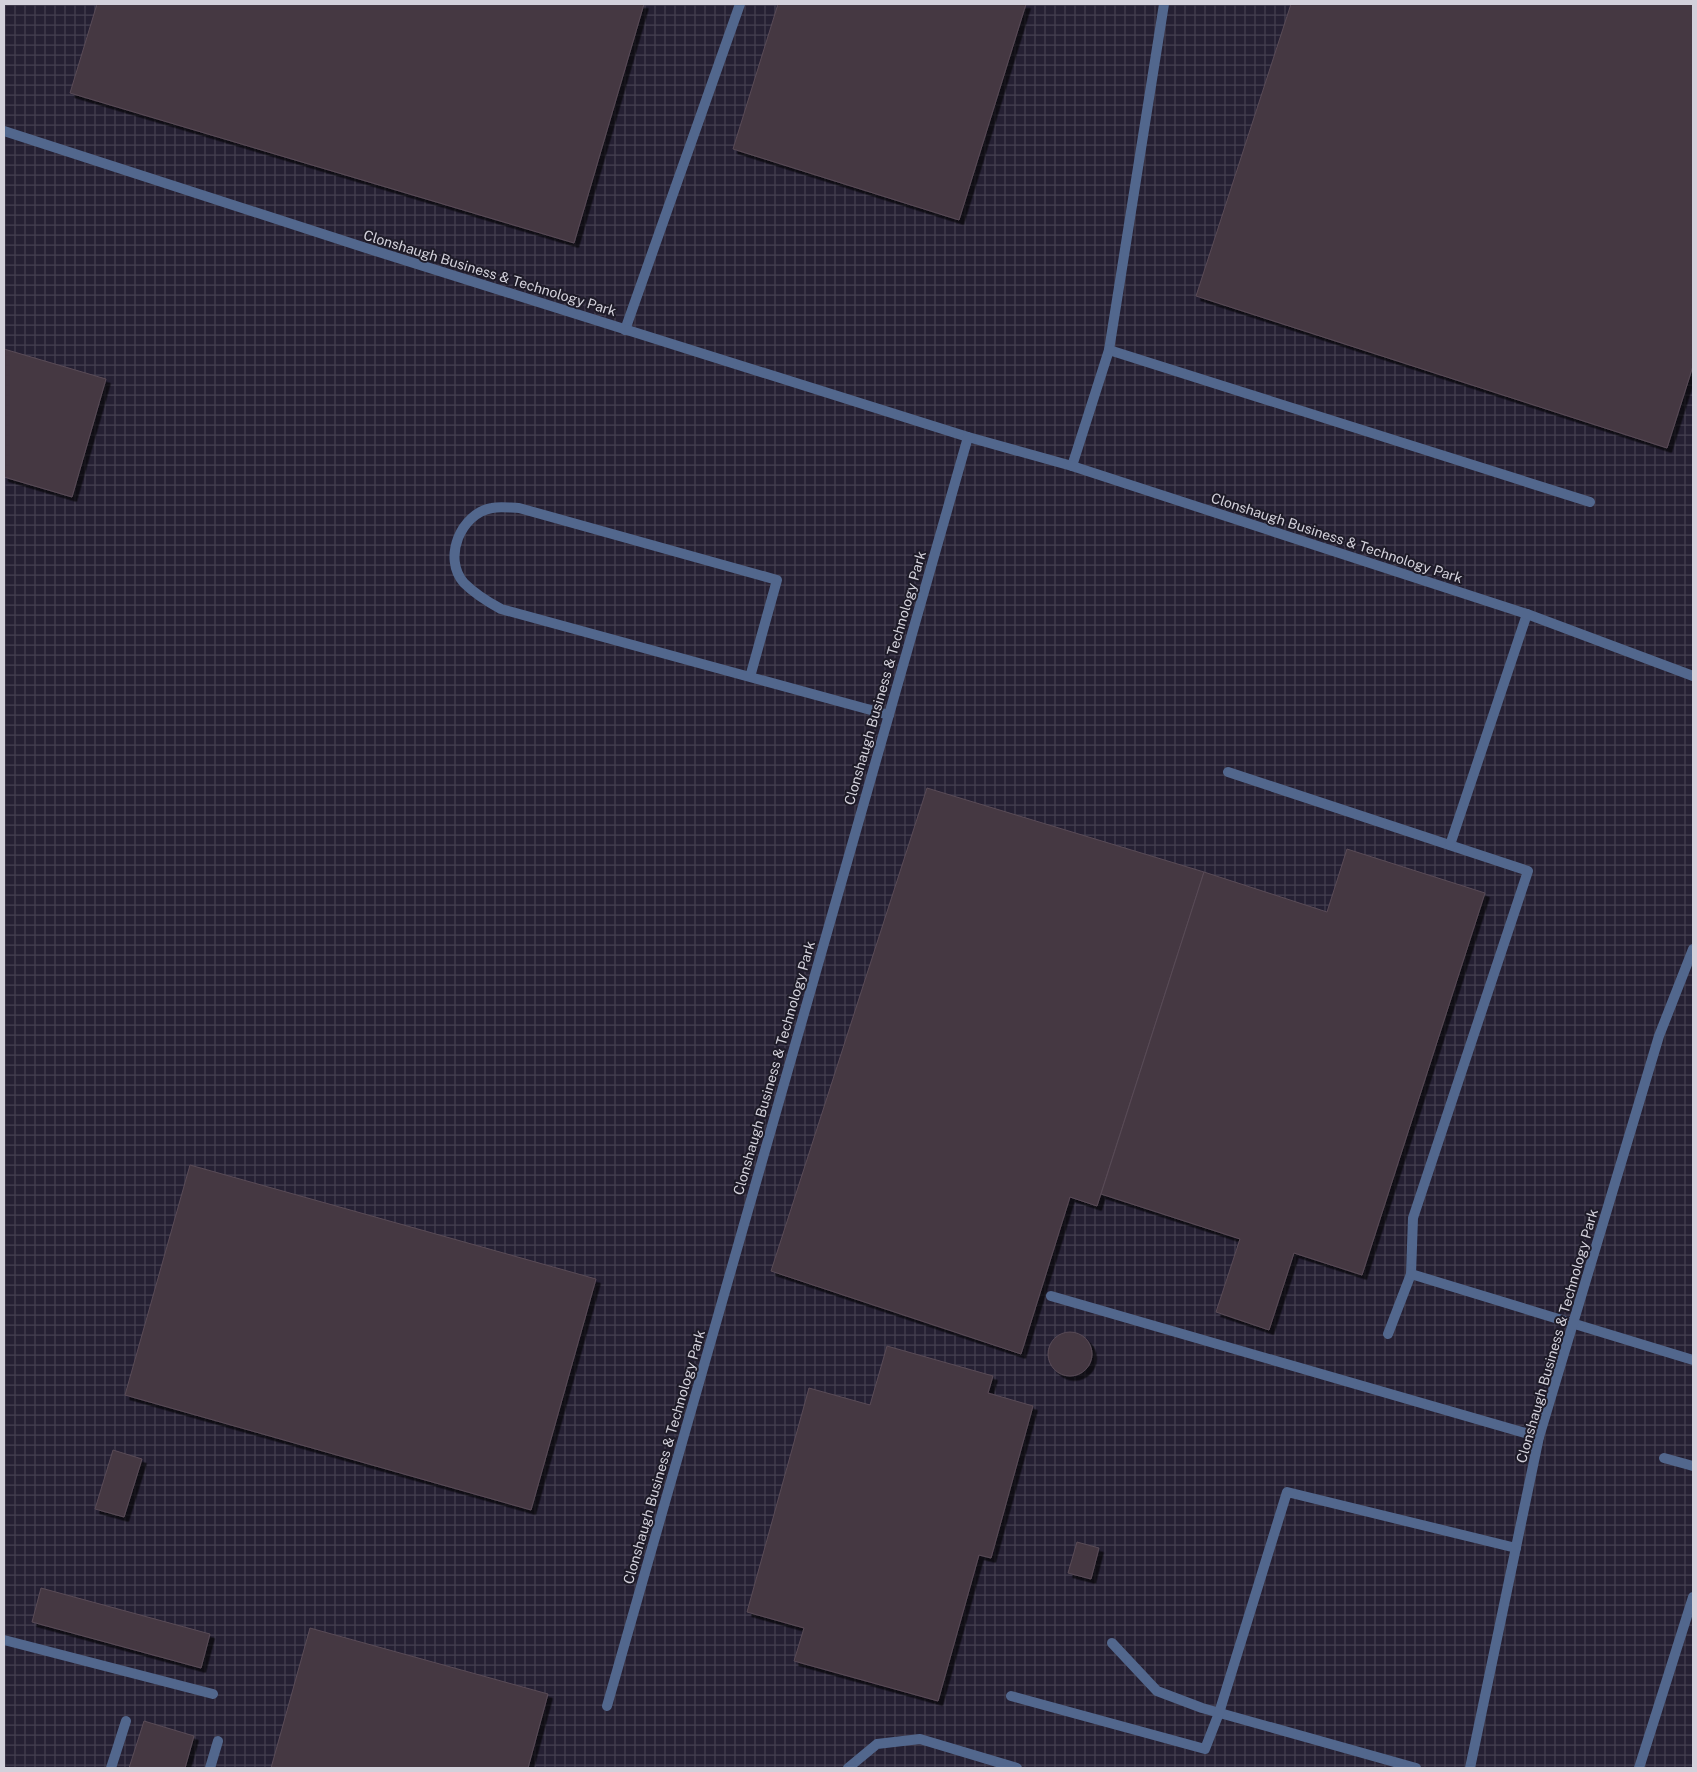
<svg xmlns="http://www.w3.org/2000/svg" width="1697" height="1772" viewBox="0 0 1697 1772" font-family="'Public Sans',sans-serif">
  <defs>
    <pattern id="industrial-grid" width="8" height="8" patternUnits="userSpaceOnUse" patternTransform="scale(1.25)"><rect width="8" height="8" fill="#252033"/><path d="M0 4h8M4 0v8" fill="none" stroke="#443f50"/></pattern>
    <filter id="shadow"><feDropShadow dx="4.5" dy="4.5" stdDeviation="0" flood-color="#0009"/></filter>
  </defs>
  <rect width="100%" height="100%" fill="#1e1b28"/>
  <!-- industrial -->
  <rect fill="url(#industrial-grid)" x="4" y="4" width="1689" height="1764"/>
  <!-- building -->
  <g fill="#453843" stroke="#594b56" filter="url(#shadow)">
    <path d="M97,4H644L574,243L70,93Z"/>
    <path d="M778,4H1026L959,220L733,149Z"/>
    <path d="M1291,4H1693V366L1667,448L1196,296Z"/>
    <path d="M4,349L106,379L72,497L4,477Z"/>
    <path d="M927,788L1204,872L1097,1206L1070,1197L1021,1354L771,1271Z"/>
    <path d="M1347,849L1485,893L1362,1275L1294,1253L1269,1330L1216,1312L1240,1239L1101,1194L1204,872L1327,912Z"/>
    <path d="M190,1165L596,1279L531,1510L125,1395Z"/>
    <circle cx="1070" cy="1354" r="22"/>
    <path d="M887,1346L993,1376L988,1393L1033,1406L991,1558L979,1555L938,1701L794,1661L804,1628L747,1612L809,1388L870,1405Z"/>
    <path d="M113,1450L142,1459L124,1517L95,1509Z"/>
    <path d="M1077,1542L1099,1548L1091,1579L1068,1573Z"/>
    <path d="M41,1588L210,1634L201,1668L32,1622Z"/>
    <path d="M310,1628L548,1694L528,1768H271Z"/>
    <path d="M144,1721L194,1736L185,1768H129Z"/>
  </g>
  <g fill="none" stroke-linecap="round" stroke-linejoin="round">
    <!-- lane -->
    <g stroke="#52678d" stroke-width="10">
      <path d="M625,330L740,4"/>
      <path d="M1109,350L1590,502"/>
      <path d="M1072,466L1109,350L1164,4"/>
      <path d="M750,677L777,580L519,508C511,508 501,506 492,508C461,513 442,558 464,583C475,594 488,602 501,609L889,715"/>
      <path d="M1228,772L1528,871L1413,1218L1411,1274L1388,1334"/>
      <path d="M1450,845L1527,614"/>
      <path d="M1411,1274L1693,1360"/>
      <path d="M1051,1296L1539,1437"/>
      <path d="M1664,1458L1693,1466"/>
      <path d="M4,1640L213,1694"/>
      <path d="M1112,1643L1157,1691L1202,1708L1416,1768"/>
      <path d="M1011,1696L1205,1749L1219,1713L1287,1492L1516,1548"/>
      <path d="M111,1768L126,1721"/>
      <path d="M210,1768L218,1741"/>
      <path d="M848,1768L877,1744L920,1739L1017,1768"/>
      <path d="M1639,1768L1693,1597"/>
    </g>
    <!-- street -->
    <g stroke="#52678d" stroke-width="10">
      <path d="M4,131L366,248L968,437L1072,466L1527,614L1693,676"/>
      <path d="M607,1706L968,437"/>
      <path d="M1470,1768L1539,1437L1659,1036L1693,949"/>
    </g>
  </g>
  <g text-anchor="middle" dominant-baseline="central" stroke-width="4" stroke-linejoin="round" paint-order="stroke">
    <!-- street labels -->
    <g font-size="14" fill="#d3d1db" stroke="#1e1b28">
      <text transform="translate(490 273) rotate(17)">Clonshaugh Business &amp; Technology Park</text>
      <text transform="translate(1337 538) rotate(18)">Clonshaugh Business &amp; Technology Park</text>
      <text transform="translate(885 678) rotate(-74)">Clonshaugh Business &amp; Technology Park</text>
      <text transform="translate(774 1068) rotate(-74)">Clonshaugh Business &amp; Technology Park</text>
      <text transform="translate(1557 1336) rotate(-74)">Clonshaugh Business &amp; Technology Park</text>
      <text transform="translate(664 1457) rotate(-74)">Clonshaugh Business &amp; Technology Park</text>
    </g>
  </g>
  <!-- border -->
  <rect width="1697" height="1772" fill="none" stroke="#d3d1db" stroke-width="10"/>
</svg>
